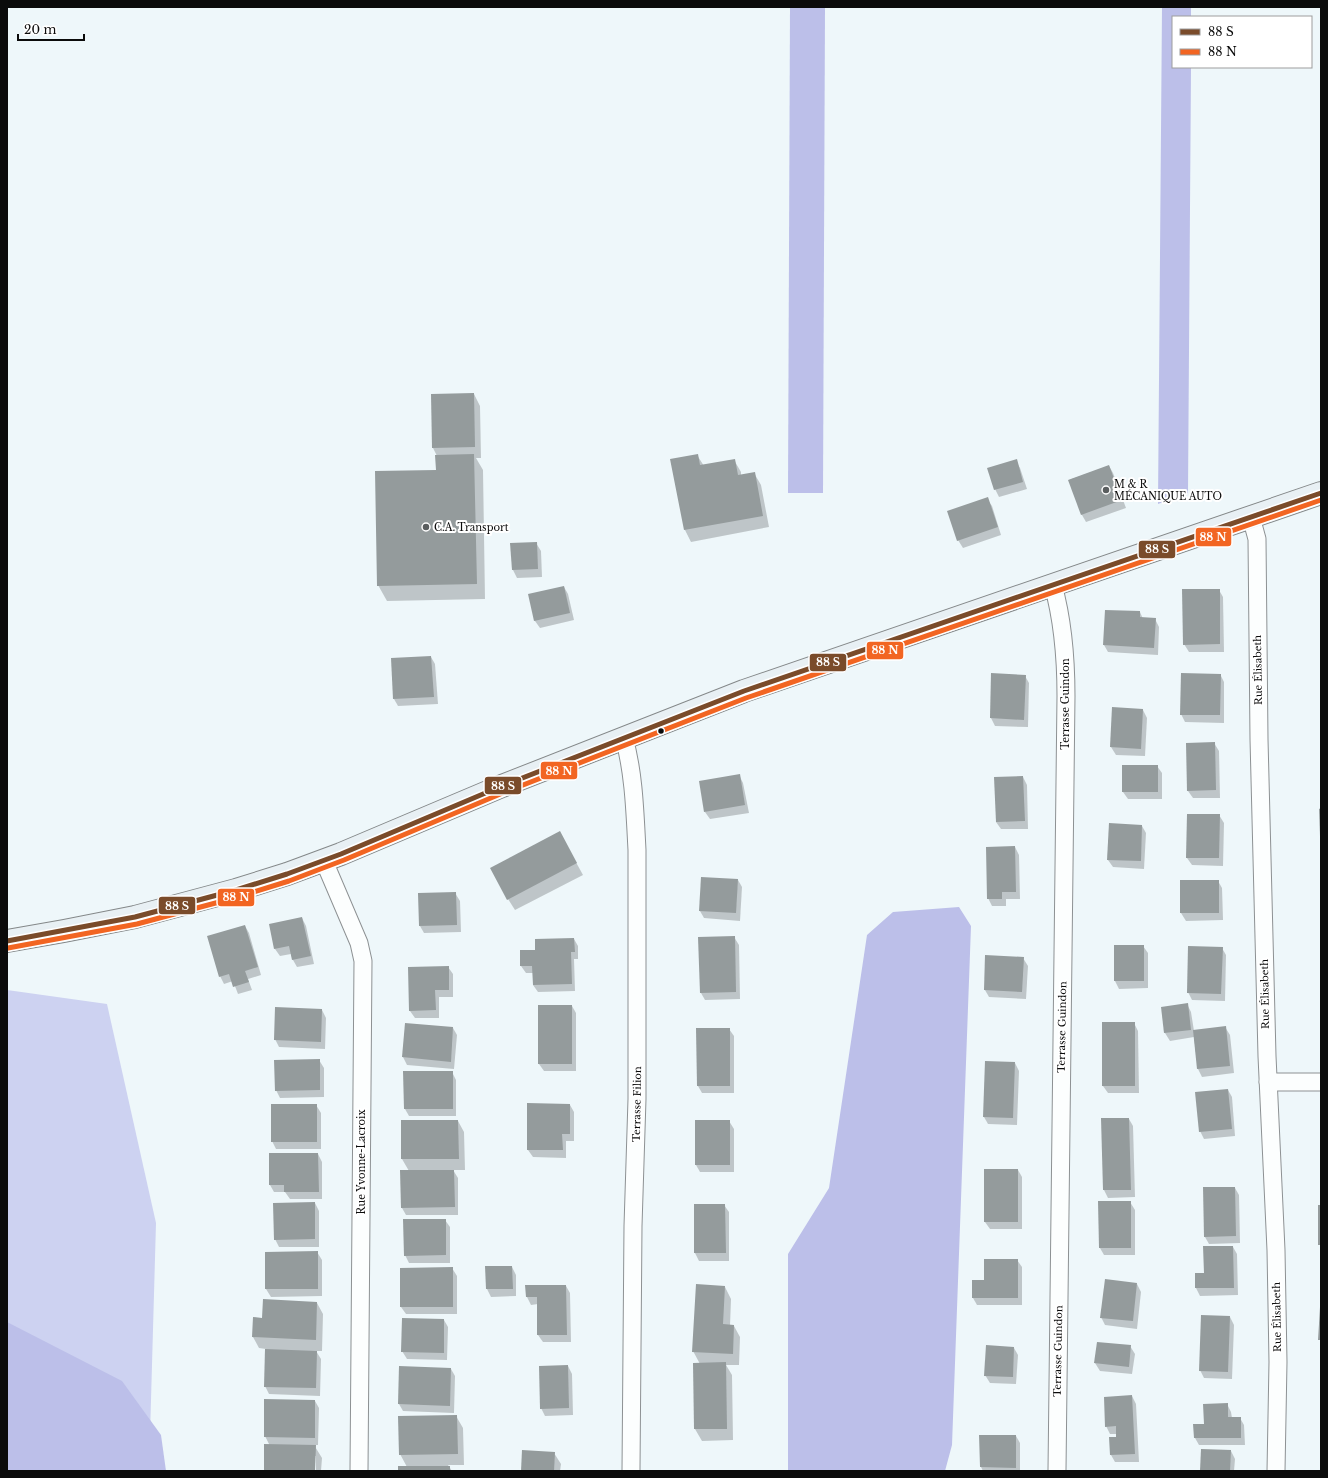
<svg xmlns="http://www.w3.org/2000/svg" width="1328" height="1478" viewBox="0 0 1328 1478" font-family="'Libre Baskerville',serif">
  <rect width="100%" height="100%" fill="#eef7fa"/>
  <!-- green -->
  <path fill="#cdd2f1" d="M7,990L107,1004L156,1223L149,1471H7Z"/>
  <!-- forest -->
  <g fill="#bcbfe9">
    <path d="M790,7H825L823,493H788Z"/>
    <path d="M1162,7H1191V17H1173V67H1191L1188,493L1158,504Z"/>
    <path d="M959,907L971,926L952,1445L945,1471H788V1254L829,1188L867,935L893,912Z"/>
    <path d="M7,1322L122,1381L161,1435L166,1471H7Z"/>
  </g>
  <!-- shadow -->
  <g fill="#0003">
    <path d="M474,394L480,406L481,458H476L483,470L485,599L387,601L378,585L437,471V456L433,448Z"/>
    <path d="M697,455L704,466L734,460L741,472V476L754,473L761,485L769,527L691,542L685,530L672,460Z"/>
    <path d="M1016,461L1020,468L1027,489L999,497L995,489Z"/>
    <path d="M1109,466L1113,473L1126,508L1086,522L1082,515L1069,480Z"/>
    <path d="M987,499L992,506L1001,535L963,548L958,540Z"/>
    <path d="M536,543L541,551L542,577L517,578L513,570L511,544Z"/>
    <path d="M564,587L568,594L574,620L540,628L535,621L529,595Z"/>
    <path d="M1219,590L1223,597L1224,652H1189L1184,644Z"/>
    <path d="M1140,612L1143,619H1155L1159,627L1158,655L1108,652L1104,645Z"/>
    <path d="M431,657L435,664L438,704L398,706L394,699Z"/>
    <path d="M992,674L1025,676L1029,683L1028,727L995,726L991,718Z"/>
    <path d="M1220,674L1224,682V723L1185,722L1181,714Z"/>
    <path d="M1113,708L1143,710L1147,718L1145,756L1116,755L1111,747Z"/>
    <path d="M1214,743L1219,751L1220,798H1193L1188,791Z"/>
    <path d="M1157,766L1162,773V799H1128L1123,792Z"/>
    <path d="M739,775L743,783L749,813L710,819L705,812Z"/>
    <path d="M1023,777L1027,785L1028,829H1001L996,822Z"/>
    <path d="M1219,815L1224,823L1223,866L1192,865L1187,858Z"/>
    <path d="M1142,826L1146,833L1144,869L1113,867L1108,860Z"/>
    <path d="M566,844L583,875L515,910L508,899Z"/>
    <path d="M1015,847L1019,855L1020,899H1006V906H992L988,898Z"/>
    <path d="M738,880L742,887L740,921L704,918L700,911Z"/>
    <path d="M1181,881H1218L1222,888L1223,920L1186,921L1181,913Z"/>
    <path d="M455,893L460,901L461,932L424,933L420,926Z"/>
    <path d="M302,918L306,926L314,964L297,967L293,960L291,954L280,956L275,949L270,925Z"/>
    <path d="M245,926L249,933L261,975L248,979L252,990L238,994L233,981L224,984L220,976Z"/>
    <path d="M734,937L739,945L740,999L705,1000L701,993Z"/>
    <path d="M574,939L578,946V959H574L575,991L538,992L533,985V973H526L521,966L536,951Z"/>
    <path d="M1115,946H1143L1148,953V988L1119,989L1115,981Z"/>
    <path d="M1222,948L1226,955L1225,1001L1192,1000L1188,992Z"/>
    <path d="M1023,958L1028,966L1026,999L989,997L985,990Z"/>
    <path d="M448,967L453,974V997H439V1018H415L410,1011Z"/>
    <path d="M1187,1004L1191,1012L1194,1031L1225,1027L1230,1035L1234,1073L1202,1077L1198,1069L1194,1037L1170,1041L1165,1033L1162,1008Z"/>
    <path d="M572,1006L576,1013V1071H544L539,1064Z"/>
    <path d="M322,1010L326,1018L325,1049L279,1047L275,1039Z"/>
    <path d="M1134,1023L1138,1031L1139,1093H1108L1103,1086Z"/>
    <path d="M453,1028L457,1035L454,1069L407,1065L403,1057Z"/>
    <path d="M729,1029L734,1036V1093H702L698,1086Z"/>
    <path d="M319,1060L324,1068V1097L280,1098L276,1090Z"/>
    <path d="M1015,1063L1019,1071L1017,1125L988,1124L984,1117Z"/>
    <path d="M452,1072L456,1080V1116H409L405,1109Z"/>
    <path d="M1228,1090L1232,1097L1235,1136L1204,1139L1200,1131Z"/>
    <path d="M316,1105L321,1113V1149H276L272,1141Z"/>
    <path d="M570,1105L574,1112V1141H566V1158L533,1157L528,1150Z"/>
    <path d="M1102,1119H1129L1133,1126L1135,1197L1108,1198L1104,1190Z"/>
    <path d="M458,1121L464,1132L465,1170H453L458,1178V1215H406L402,1208L409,1171L402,1159Z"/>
    <path d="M729,1121L734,1129V1172H700L696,1165Z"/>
    <path d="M318,1154L322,1162V1199H290L285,1192H274L270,1185Z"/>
    <path d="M1018,1170L1022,1177V1229H990L985,1222Z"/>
    <path d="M1235,1188L1239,1195L1240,1243L1209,1244L1205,1237Z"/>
    <path d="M1130,1202L1135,1210V1255H1104L1100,1248Z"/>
    <path d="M315,1203L319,1211V1247H279L275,1239Z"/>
    <path d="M695,1205H724L729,1212V1261H699L695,1253Z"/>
    <path d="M445,1220L450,1227V1263H409L405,1255Z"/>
    <path d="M1233,1247L1237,1254L1238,1295L1200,1296L1196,1288V1274H1205Z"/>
    <path d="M317,1252L322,1260V1296L271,1297L266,1289V1253Z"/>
    <path d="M1017,1260L1022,1267V1305H977L973,1298L985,1281Z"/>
    <path d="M486,1267H512L516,1275V1296L491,1297L487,1289Z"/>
    <path d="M452,1268L457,1276V1314H406L401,1307Z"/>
    <path d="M1137,1284L1141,1292L1137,1329L1105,1325L1101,1317Z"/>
    <path d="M526,1286H566L570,1293L571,1342H543L538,1335V1304L531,1305L527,1297Z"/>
    <path d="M725,1287L731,1299L730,1326H734L740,1337L739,1365H726L732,1375L733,1440L702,1441L695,1429L694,1364H700L693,1351Z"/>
    <path d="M317,1303L323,1314L322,1351H316L321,1359L320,1396L269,1394L265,1386L266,1349L259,1348L253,1337L263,1319Z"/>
    <path d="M1230,1317L1234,1325L1232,1379L1204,1378L1200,1370Z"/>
    <path d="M444,1320L448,1327L447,1360L407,1359L402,1351Z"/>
    <path d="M1130,1346L1135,1354L1132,1374L1100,1371L1095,1363Z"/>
    <path d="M1014,1348L1018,1355L1016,1384L990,1383L985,1375Z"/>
    <path d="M568,1366L572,1374L573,1415L545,1416L541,1408Z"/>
    <path d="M451,1369L455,1376L454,1413L403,1411L399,1404Z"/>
    <path d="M1132,1396L1136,1404L1139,1462H1115L1111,1455L1117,1438V1434H1110L1106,1426Z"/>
    <path d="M315,1401L319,1408L318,1445H314L322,1458L321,1471H316V1456H314V1471H265L270,1446L265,1436Z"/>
    <path d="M1227,1404L1231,1412L1232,1418H1240L1244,1425L1245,1445H1199L1195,1438L1205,1425Z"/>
    <path d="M456,1416L463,1428L464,1465H448L452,1471H399L407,1467L400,1454Z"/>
    <path d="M980,1436H1016L1020,1443V1471H983L981,1467Z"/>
    <path d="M1231,1451L1235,1459L1234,1471H1201Z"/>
    <path d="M554,1453L561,1464L560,1471H522Z"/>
  </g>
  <!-- building -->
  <g fill="#949b9c">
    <path d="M474,393L475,447L432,448L431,394Z"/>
    <path d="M474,454L477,584L377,586L375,471L436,470L435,455Z"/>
    <path d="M698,454L700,465L735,459L738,475L755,472L763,516L684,530L670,459Z"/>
    <path d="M1017,459L1023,482L994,490L987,468Z"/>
    <path d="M1109,465L1122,500L1081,515L1068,480Z"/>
    <path d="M988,497L998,527L957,541L947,511Z"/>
    <path d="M537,542L538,569L512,570L510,543Z"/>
    <path d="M564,586L570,613L534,621L528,594Z"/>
    <path d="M1182,589H1220V644L1183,645Z"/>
    <path d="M1105,610L1140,611V617L1156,618L1154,648L1103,645Z"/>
    <path d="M431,656L434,697L393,699L391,658Z"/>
    <path d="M991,673L1026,675L1024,720L990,718Z"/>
    <path d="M1181,673L1221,674L1220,715H1180Z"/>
    <path d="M1112,707L1143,709L1141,749L1110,747Z"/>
    <path d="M1215,742L1216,790L1187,791L1186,743Z"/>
    <rect x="1122" y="765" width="36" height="27"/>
    <path d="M740,774L745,805L704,812L699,781Z"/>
    <path d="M1023,776L1025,821L996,822L994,777Z"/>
    <path d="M1321,808V836H1320L1319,809Z"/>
    <path d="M1187,814H1220L1219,858H1186Z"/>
    <path d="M1109,823L1142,825L1141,861L1107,860Z"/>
    <path d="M560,831L577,863L507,900L490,868Z"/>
    <path d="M1015,846L1016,892H1002V899H987L986,847Z"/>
    <path d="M701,877L738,879L736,913L699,911Z"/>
    <rect x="1180" y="880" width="39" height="33"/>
    <path d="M456,892L457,925L419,926L418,893Z"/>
    <path d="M302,917L311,956L292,960L289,946L274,949L269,924Z"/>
    <path d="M245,925L258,967L245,971L249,982L233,987L229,974L219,977L207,936Z"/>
    <path d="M735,936L736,992L700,993L698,937Z"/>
    <path d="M574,938L575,952H571L572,984L533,985L532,966H520V950H535V939Z"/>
    <rect x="1114" y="945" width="30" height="36"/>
    <path d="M1188,946L1223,947L1221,994L1187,993Z"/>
    <path d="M985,955L1024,957L1022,992L984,990Z"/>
    <path d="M449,966V990H435L436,1010L409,1011L408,967Z"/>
    <path d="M1188,1003L1191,1030L1164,1033L1161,1007Z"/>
    <rect x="538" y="1005" width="34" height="59"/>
    <path d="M275,1007L322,1009L321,1042L274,1040Z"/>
    <rect x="1102" y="1022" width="33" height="64"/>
    <path d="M405,1023L453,1027L451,1062L402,1057Z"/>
    <path d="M1226,1026L1230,1066L1197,1069L1193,1030Z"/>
    <path d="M696,1028H730V1086H697Z"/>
    <path d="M320,1059V1090L275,1091L274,1060Z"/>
    <path d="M985,1061L1015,1062L1013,1118L983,1117Z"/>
    <path d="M403,1071H453V1109H404Z"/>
    <path d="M1228,1089L1232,1129L1199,1132L1195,1092Z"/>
    <path d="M527,1103L570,1104V1134H562L563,1150H527Z"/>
    <rect x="271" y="1104" width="46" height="38"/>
    <path d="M1101,1118H1129L1131,1190H1103Z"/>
    <path d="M401,1120H458L459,1159H401Z"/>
    <rect x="695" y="1120" width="35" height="45"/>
    <path d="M269,1153H318L319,1192H284V1185H269Z"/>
    <rect x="984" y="1169" width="34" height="53"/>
    <path d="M400,1170H454L455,1207L401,1208Z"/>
    <path d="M1203,1187H1235L1236,1236L1204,1237Z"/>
    <path d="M1098,1201H1131V1248H1099Z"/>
    <path d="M315,1202V1239L274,1240L273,1203Z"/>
    <path d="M694,1204H725L726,1253H694Z"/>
    <rect x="1318" y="1205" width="3" height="40"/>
    <path d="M403,1219H446V1255L404,1256Z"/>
    <path d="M1203,1246H1233L1234,1288H1195V1273H1204Z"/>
    <path d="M318,1251V1289H265V1252Z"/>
    <path d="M984,1259H1018V1298H972V1280H984Z"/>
    <path d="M485,1266H512L513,1289H486Z"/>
    <path d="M453,1267V1307H400V1268Z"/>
    <path d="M1105,1279L1137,1283L1133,1321L1100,1318Z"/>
    <path d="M696,1284L725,1286L723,1324L734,1325L733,1354L692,1352Z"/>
    <path d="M525,1285H566L567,1335H537V1297H526Z"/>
    <path d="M263,1299L317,1302L316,1340L252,1337L253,1317L262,1318Z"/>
    <path d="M1320,1307H1321V1340H1318Z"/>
    <path d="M1201,1315L1230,1316L1228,1372L1199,1371Z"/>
    <path d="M402,1318L444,1319V1353L401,1352Z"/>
    <path d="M1097,1342L1131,1345L1129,1367L1094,1363Z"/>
    <path d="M986,1345L1014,1347L1013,1377L984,1376Z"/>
    <path d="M265,1349L317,1351L316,1388L264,1387Z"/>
    <path d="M726,1362L727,1429H694L693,1363Z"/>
    <path d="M568,1365L569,1408L540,1409L539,1366Z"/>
    <path d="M399,1366L451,1368L450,1406L398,1404Z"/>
    <path d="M1132,1395L1135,1454L1110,1455L1109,1437H1116V1426L1105,1427L1104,1397Z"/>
    <path d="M264,1399L315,1400V1438L264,1437Z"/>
    <path d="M1228,1403V1417H1241V1438H1194L1193,1424H1204L1203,1404Z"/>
    <path d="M457,1415L458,1454L399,1455L398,1416Z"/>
    <path d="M979,1435H1016V1468L980,1467Z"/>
    <path d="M264,1444L316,1445L315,1471H264Z"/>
    <path d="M1201,1449L1231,1450L1230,1471H1200Z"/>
    <path d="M522,1450L555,1452L554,1471H521Z"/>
    <rect x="398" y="1466" width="52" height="5"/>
  </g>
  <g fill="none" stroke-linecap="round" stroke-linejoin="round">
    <defs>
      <g id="minor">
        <path d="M1251,517L1257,539L1259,739L1267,1056L1276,1250L1278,1362L1276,1471"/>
        <path d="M1053,585C1063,621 1066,659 1066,696L1057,1471"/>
        <path d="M624,738C634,773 635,814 637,850V1099L633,1226L631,1471"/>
        <path d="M324,861L359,943L363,961L359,1471"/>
        <path d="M1268,1082H1321"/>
      </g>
      <path id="secondary" d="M7,941L64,931L135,917L236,890L287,874L341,854L502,786L744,691L1321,493"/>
    </defs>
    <!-- minor casing -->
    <use href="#minor" stroke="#8d9193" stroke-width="19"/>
    <!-- secondary casing -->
    <use href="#secondary" stroke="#848889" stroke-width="24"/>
    <!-- minor -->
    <use href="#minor" stroke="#fcfefe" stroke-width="17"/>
    <!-- secondary -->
    <use href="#secondary" stroke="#e8f0f4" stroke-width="22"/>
    <defs>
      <path id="bus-1" d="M7,941L135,917L236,890L287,874L341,854L502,786L744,691L1321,493"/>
      <path id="bus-2" d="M8,948L137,924L238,897L289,881L344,860L505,792L746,698L1321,500"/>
    </defs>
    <!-- bus-1 casing -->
    <use href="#bus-1" stroke="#fff" stroke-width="8"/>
    <!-- bus-2 casing -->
    <use href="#bus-2" stroke="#fff" stroke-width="8"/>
    <!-- bus-1 -->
    <use href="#bus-1" stroke="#7a4b2a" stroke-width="5"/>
    <!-- bus-2 -->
    <use href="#bus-2" stroke="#f26522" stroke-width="5"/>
  </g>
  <!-- markers -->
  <g fill="#5a5e5f" stroke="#fff" stroke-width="1.5">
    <circle cx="1106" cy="490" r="4"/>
    <circle cx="426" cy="527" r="4"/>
  </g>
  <circle fill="#0b0b0b" stroke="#fff" stroke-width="1.5" cx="661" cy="731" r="3.5"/>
  <g text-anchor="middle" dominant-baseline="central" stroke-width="4" stroke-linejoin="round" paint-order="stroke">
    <!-- poi labels -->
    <g font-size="10" fill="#0b0b0b" stroke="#fff" text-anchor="start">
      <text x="1114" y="484">M &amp; R<tspan x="1114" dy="12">MÉCANIQUE AUTO</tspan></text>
      <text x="434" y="527">C.A. Transport</text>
    </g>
    <!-- street labels -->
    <g font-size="10" fill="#0b0b0b" stroke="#fff">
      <text transform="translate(1258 670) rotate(-91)">Rue Élisabeth</text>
      <text transform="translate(1065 704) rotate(-90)">Terrasse Guindon</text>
      <text transform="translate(1265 994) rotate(-91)">Rue Élisabeth</text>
      <text transform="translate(1062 1027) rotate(-89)">Terrasse Guindon</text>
      <text transform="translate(637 1104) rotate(-89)">Terrasse Filion</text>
      <text transform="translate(361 1162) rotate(-90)">Rue Yvonne-Lacroix</text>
      <text transform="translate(1277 1317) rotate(-91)">Rue Élisabeth</text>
      <text transform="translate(1058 1351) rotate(-89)">Terrasse Guindon</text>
    </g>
  </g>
  <g stroke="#fff" stroke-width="1.5">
    <rect x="1195" y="527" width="37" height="20" rx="4" fill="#f26522"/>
    <rect x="1138" y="540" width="38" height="19" rx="4" fill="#7a4b2a"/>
    <rect x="866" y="641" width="38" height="19" rx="4" fill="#f26522"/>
    <rect x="809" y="653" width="38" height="19" rx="4" fill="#7a4b2a"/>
    <rect x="540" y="761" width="38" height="19" rx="4" fill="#f26522"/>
    <rect x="484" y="776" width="38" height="19" rx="4" fill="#7a4b2a"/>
    <rect x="217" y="888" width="38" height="19" rx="4" fill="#f26522"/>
    <rect x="158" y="896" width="38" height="19" rx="4" fill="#7a4b2a"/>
  </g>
  <g font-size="11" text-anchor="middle" font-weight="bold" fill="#fff">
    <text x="1213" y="541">88 N</text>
    <text x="1157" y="553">88 S</text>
    <text x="885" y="654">88 N</text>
    <text x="828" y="666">88 S</text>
    <text x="559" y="775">88 N</text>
    <text x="503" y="790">88 S</text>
    <text x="236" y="901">88 N</text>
    <text x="177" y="910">88 S</text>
  </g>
  <!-- border -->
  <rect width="1328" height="1478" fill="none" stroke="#0b0b0b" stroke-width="16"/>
  <!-- legend -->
  <rect x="1172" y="16" width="140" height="52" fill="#ffffff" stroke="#9d9d9d"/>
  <rect x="1180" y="29" width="20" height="6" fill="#7a4b2a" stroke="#9d9d9d"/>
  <text x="1208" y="36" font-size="12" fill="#0b0b0b">88 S</text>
  <rect x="1180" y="49" width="20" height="6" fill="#f26522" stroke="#9d9d9d"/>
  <text x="1208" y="56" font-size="12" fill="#0b0b0b">88 N</text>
  <!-- scale -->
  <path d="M18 34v6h66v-6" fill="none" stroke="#0b0b0b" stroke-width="2"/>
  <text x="24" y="34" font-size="12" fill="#0b0b0b" stroke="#ffffff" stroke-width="3" paint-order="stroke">20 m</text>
</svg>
